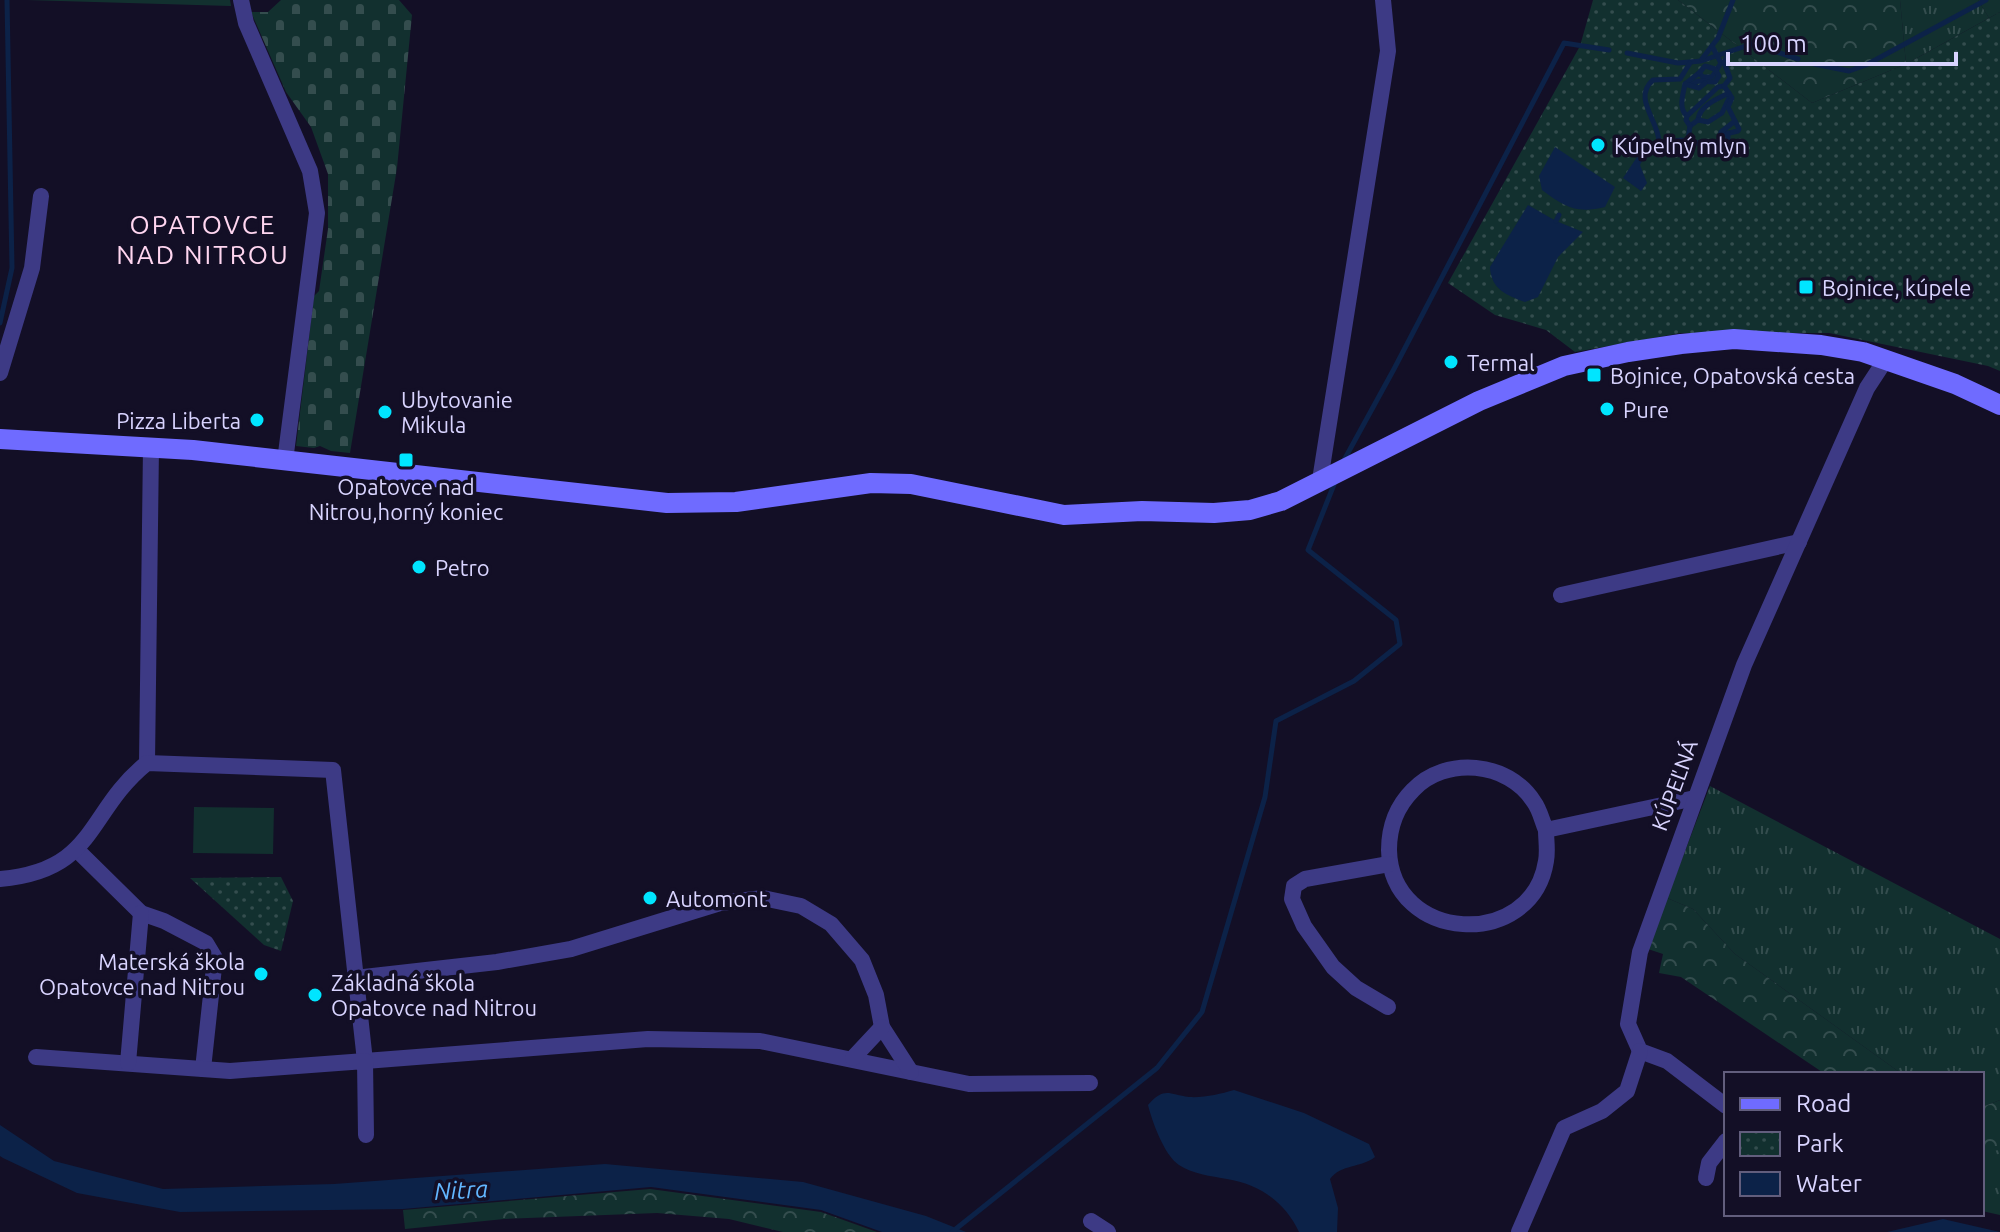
<svg xmlns="http://www.w3.org/2000/svg" width="2000" height="1232" viewBox="0 0 2000 1232" font-family="Ubuntu,sans-serif">
  <defs>
    <pattern id="grass-tufts" width="24" height="20" patternUnits="userSpaceOnUse" patternTransform="scale(2)"><rect width="24" height="20" fill="#12302f"/><path d="M3 7l-1-3M5 7V3M7 7l1-3M15 17l-1-3M17 17v-4M19 17l1-3" fill="none" stroke="#344d4e"/></pattern>
    <pattern id="forest-crowns" width="20" height="18" patternUnits="userSpaceOnUse" patternTransform="scale(2)"><rect width="20" height="18" fill="#12302f"/><path d="M2 6a3 3 0 1 1 6 0M12 15a3 3 0 1 1 6 0" fill="none" stroke="#344d4e"/></pattern>
    <pattern id="cemetery-stones" width="16" height="16" patternUnits="userSpaceOnUse" patternTransform="scale(2)"><rect width="16" height="16" fill="#12302f"/><path d="M2 7V4a2 2 0 0 1 4 0v3zM10 15v-3a2 2 0 0 1 4 0v3z" fill="#344d4e"/></pattern>
    <pattern id="park-dots" width="8" height="8" patternUnits="userSpaceOnUse" patternTransform="scale(2)"><rect width="8" height="8" fill="#12302f"/><path d="M2 2h.1M6 6h.1" fill="none" stroke="#344d4e" stroke-width="1.8" stroke-linecap="round"/></pattern>
  </defs>
  <rect width="100%" height="100%" fill="#130f26"/>
  <!-- grass -->
  <g fill="url(#grass-tufts)">
    <path d="M27,0H230L231,6Z"/>
    <path d="M1900,0H1978L1989,18L1906,64Z"/>
    <path d="M1710,786L2000,939V1100L1982,1107V1074H1902L1735,954L1693,909L1667,898Z"/>
    <path d="M2000,1148V1215L1982,1211V1149Z"/>
  </g>
  <!-- forest -->
  <g fill="url(#forest-crowns)">
    <path d="M1678,0H1900L1906,64L1812,103Z"/>
    <path d="M1978,0H2000V12L1989,18Z"/>
    <path d="M1667,898L1693,909L1735,954L1902,1074H1825L1681,977L1659,973L1663,954L1648,949Z"/>
    <path d="M2000,1100V1150L1982,1152V1107Z"/>
    <path d="M650,1189L821,1212L877,1232H783L729,1219L657,1213L504,1219L405,1229L403,1210Z"/>
  </g>
  <!-- cemetery -->
  <path fill="url(#cemetery-stones)" d="M281,0H399L412,15L397,168L350,453L331,451L320,446L314,448L296,446L314,296L319,291L328,229V174L311,127L286,92L251,12H268Z"/>
  <!-- park -->
  <g fill="url(#park-dots)">
    <path d="M1593,0H1678L1812,103L1906,64L2000,12V371L1988,366L1829,333H1681L1575,352L1546,330L1495,315L1448,283L1580,46Z"/>
    <path d="M281,877L293,901L281,951L264,945L190,878Z"/>
  </g>
  <!-- garden -->
  <path fill="#12302f" d="M194,807L274,808L273,854L193,853Z"/>
  <!-- water -->
  <g fill="#0c2248">
    <path d="M1555,147L1615,187L1605,207C1576,214 1565,207 1542,190L1539,176Z"/>
    <path d="M1639,154L1644,157L1640,165L1647,183L1641,191L1623,178Z"/>
    <path d="M1528,205L1556,221L1583,232L1558,257L1538,297L1525,302C1506,295 1491,289 1490,267Z"/>
    <path d="M1234,1090L1304,1113L1369,1144L1375,1157C1361,1168 1341,1164 1330,1179L1338,1208L1337,1232H1299C1285,1202 1259,1184 1227,1179C1211,1176 1192,1174 1179,1165C1164,1155 1152,1121 1148,1105C1165,1086 1169,1095 1189,1097C1204,1098 1220,1094 1234,1090Z"/>
    <path d="M0,1125L54,1161L163,1189L334,1184L605,1164L803,1182L926,1216L966,1232H882L821,1210L651,1187L403,1209L180,1212L77,1193L3,1158L0,1156Z"/>
    <path d="M1943,1219L2000,1232H1887Z"/>
  </g>
  <g fill="none" stroke-linecap="round" stroke-linejoin="round">
    <!-- stream -->
    <g stroke="#0c2248" stroke-width="5">
      <path d="M1627,53L1678,63L1701,61L1752,44L1798,59"/>
      <path d="M1702,59L1718,38L1733,0"/>
      <path d="M1814,64L1849,71L1866,65L1986,0"/>
      <path d="M1685,84L1699,73L1703,77H1712L1721,63L1712,46"/>
      <path d="M1691,85L1698,81L1715,82L1719,76L1715,69L1705,66L1699,73"/>
      <path d="M1687,116C1678,108 1683,95 1685,84L1699,88L1705,83"/>
      <path d="M1698,120C1699,106 1717,99 1729,93"/>
      <path d="M1690,126L1698,120L1708,122L1722,113L1730,96"/>
      <path d="M1721,135L1738,131L1739,129L1735,121V123"/>
      <path d="M1688,140L1690,126L1686,120L1687,116L1718,87L1724,86"/>
      <path d="M1659,142C1659,121 1632,98 1653,80L1680,79L1690,63"/>
      <path d="M1655,143L1681,140L1709,145L1718,144L1721,132L1735,121L1728,107L1732,98L1724,86L1730,78L1724,62L1728,54"/>
      <path d="M1718,144L1722,146L1728,140V133"/>
      <path d="M1556,221L1559,215"/>
      <path d="M0,323L12,268L7,0"/>
      <path d="M1343,462L1394,369L1564,43L1609,50"/>
      <path d="M952,1232L1157,1068L1202,1012L1265,797L1276,721L1354,681L1400,644L1396,620L1308,550L1335,482"/>
    </g>
    <!-- street -->
    <g stroke="#3d3a85" stroke-width="16">
      <path d="M241,0L246,23L310,171L317,213L285,461"/>
      <path d="M0,373L32,268L41,196"/>
      <path d="M1320,480L1388,51L1383,0"/>
      <path d="M1561,595L1799,542"/>
      <path d="M147,763L151,447"/>
      <path d="M1546,830C1546,840 1548,851 1546,861C1532,951 1391,943 1389,850C1389,826 1396,807 1413,790C1445,756 1508,761 1534,802C1540,810 1542,821 1546,830L1695,798"/>
      <path d="M77,850L141,913L164,921L206,943L215,958L203,1069"/>
      <path d="M0,879C97,871 86,812 147,763L333,770L365,1061L648,1039L760,1041L969,1084L1090,1083"/>
      <path d="M355,978L497,962L571,949L720,903L763,898L801,906L831,924L862,960L876,995L882,1027L911,1072"/>
      <path d="M1388,1007L1356,988L1333,967L1304,926L1292,899L1294,886L1305,879L1389,864"/>
      <path d="M36,1057L230,1071L365,1061L366,1135"/>
      <path d="M853,1058L882,1027"/>
      <path d="M128,1063L141,913"/>
      <path d="M1726,1106L1667,1061L1640,1051L1628,1024L1640,952L1744,665L1867,388L1886,359"/>
      <path d="M1706,1178L1709,1163L1726,1141"/>
      <path d="M1091,1221L1108,1232"/>
      <path d="M1519,1232L1564,1128L1602,1111L1627,1091L1640,1051"/>
    </g>
    <!-- secondary -->
    <path stroke="#6f6bff" stroke-width="20" d="M0,439L193,450L667,503L736,502L871,483L911,484L1064,515L1142,511L1214,513L1250,510L1281,501L1479,401L1564,366L1628,352L1681,344L1734,339L1821,345L1863,352L1955,384L2000,405"/>
  </g>
  <!-- markers -->
  <g fill="#00e5ff" stroke="#130f26" stroke-width="3">
    <circle cx="1598" cy="145" r="8"/>
    <rect x="1798" y="279" width="16" height="16" rx="4"/>
    <circle cx="1451" cy="362" r="8"/>
    <rect x="1586" y="367" width="16" height="16" rx="4"/>
    <circle cx="1607" cy="409" r="8"/>
    <circle cx="385" cy="412" r="8"/>
    <circle cx="257" cy="420" r="8"/>
    <rect x="398" y="452" width="16" height="16" rx="4"/>
    <circle cx="419" cy="567" r="8"/>
    <circle cx="650" cy="898" r="8"/>
    <circle cx="261" cy="974" r="8"/>
    <circle cx="315" cy="995" r="8"/>
  </g>
  <g text-anchor="middle" dominant-baseline="central" stroke-width="7" stroke-linejoin="round" paint-order="stroke">
    <!-- poi labels -->
    <g font-size="22" fill="#d9d4ff" stroke="#130f26" text-anchor="start">
      <text x="1614" y="145">Kúpeľný mlyn</text>
      <text x="1822" y="287">Bojnice, kúpele</text>
      <text x="1467" y="362">Termal</text>
      <text x="1610" y="375">Bojnice, Opatovská cesta</text>
      <text x="401" y="399">Ubytovanie<tspan x="401" dy="25">Mikula</tspan></text>
      <text x="1623" y="409">Pure</text>
      <text x="241" y="420" text-anchor="end">Pizza Liberta</text>
      <text x="406" y="486" text-anchor="middle">Opatovce nad<tspan x="406" dy="25">Nitrou,horný koniec</tspan></text>
      <text x="435" y="567">Petro</text>
      <text x="666" y="898">Automont</text>
      <text x="245" y="961" text-anchor="end">Materská škola<tspan x="245" dy="25">Opatovce nad Nitrou</tspan></text>
      <text x="331" y="982">Základná škola<tspan x="331" dy="25">Opatovce nad Nitrou</tspan></text>
    </g>
    <!-- street labels -->
    <g font-size="22" fill="#d9d4ff" stroke="#130f26">
      <text transform="translate(1674 785) rotate(-70)">KÚPEĽNÁ</text>
    </g>
    <!-- water labels -->
    <g font-size="24" font-style="italic" fill="#62b6ff" stroke="#130f26">
      <text transform="translate(461 1190) rotate(-3)">Nitra</text>
    </g>
    <!-- quarter labels -->
    <g font-size="26" letter-spacing="2" fill="#ffd6f0" stroke="#130f26">
      <text x="203" y="224">OPATOVCE<tspan x="203" dy="30">NAD NITROU</tspan></text>
    </g>
  </g>
  <!-- legend -->
  <rect x="1724" y="1072" width="260" height="144" fill="#130f26" stroke="#625e7d" stroke-width="2"/>
  <rect x="1740" y="1098" width="40" height="12" fill="#6f6bff" stroke="#625e7d" stroke-width="2"/>
  <text x="1796" y="1112" font-size="24" fill="#d9d4ff">Road</text>
  <rect x="1740" y="1132" width="40" height="24" fill="url(#park-dots)" stroke="#625e7d" stroke-width="2"/>
  <text x="1796" y="1152" font-size="24" fill="#d9d4ff">Park</text>
  <rect x="1740" y="1172" width="40" height="24" fill="#0c2248" stroke="#625e7d" stroke-width="2"/>
  <text x="1796" y="1192" font-size="24" fill="#d9d4ff">Water</text>
  <!-- scale -->
  <path d="M1728 52v12h228v-12" fill="none" stroke="#d9d4ff" stroke-width="4"/>
  <text x="1740" y="52" font-size="24" fill="#d9d4ff" stroke="#130f26" stroke-width="6" paint-order="stroke">100 m</text>
</svg>
